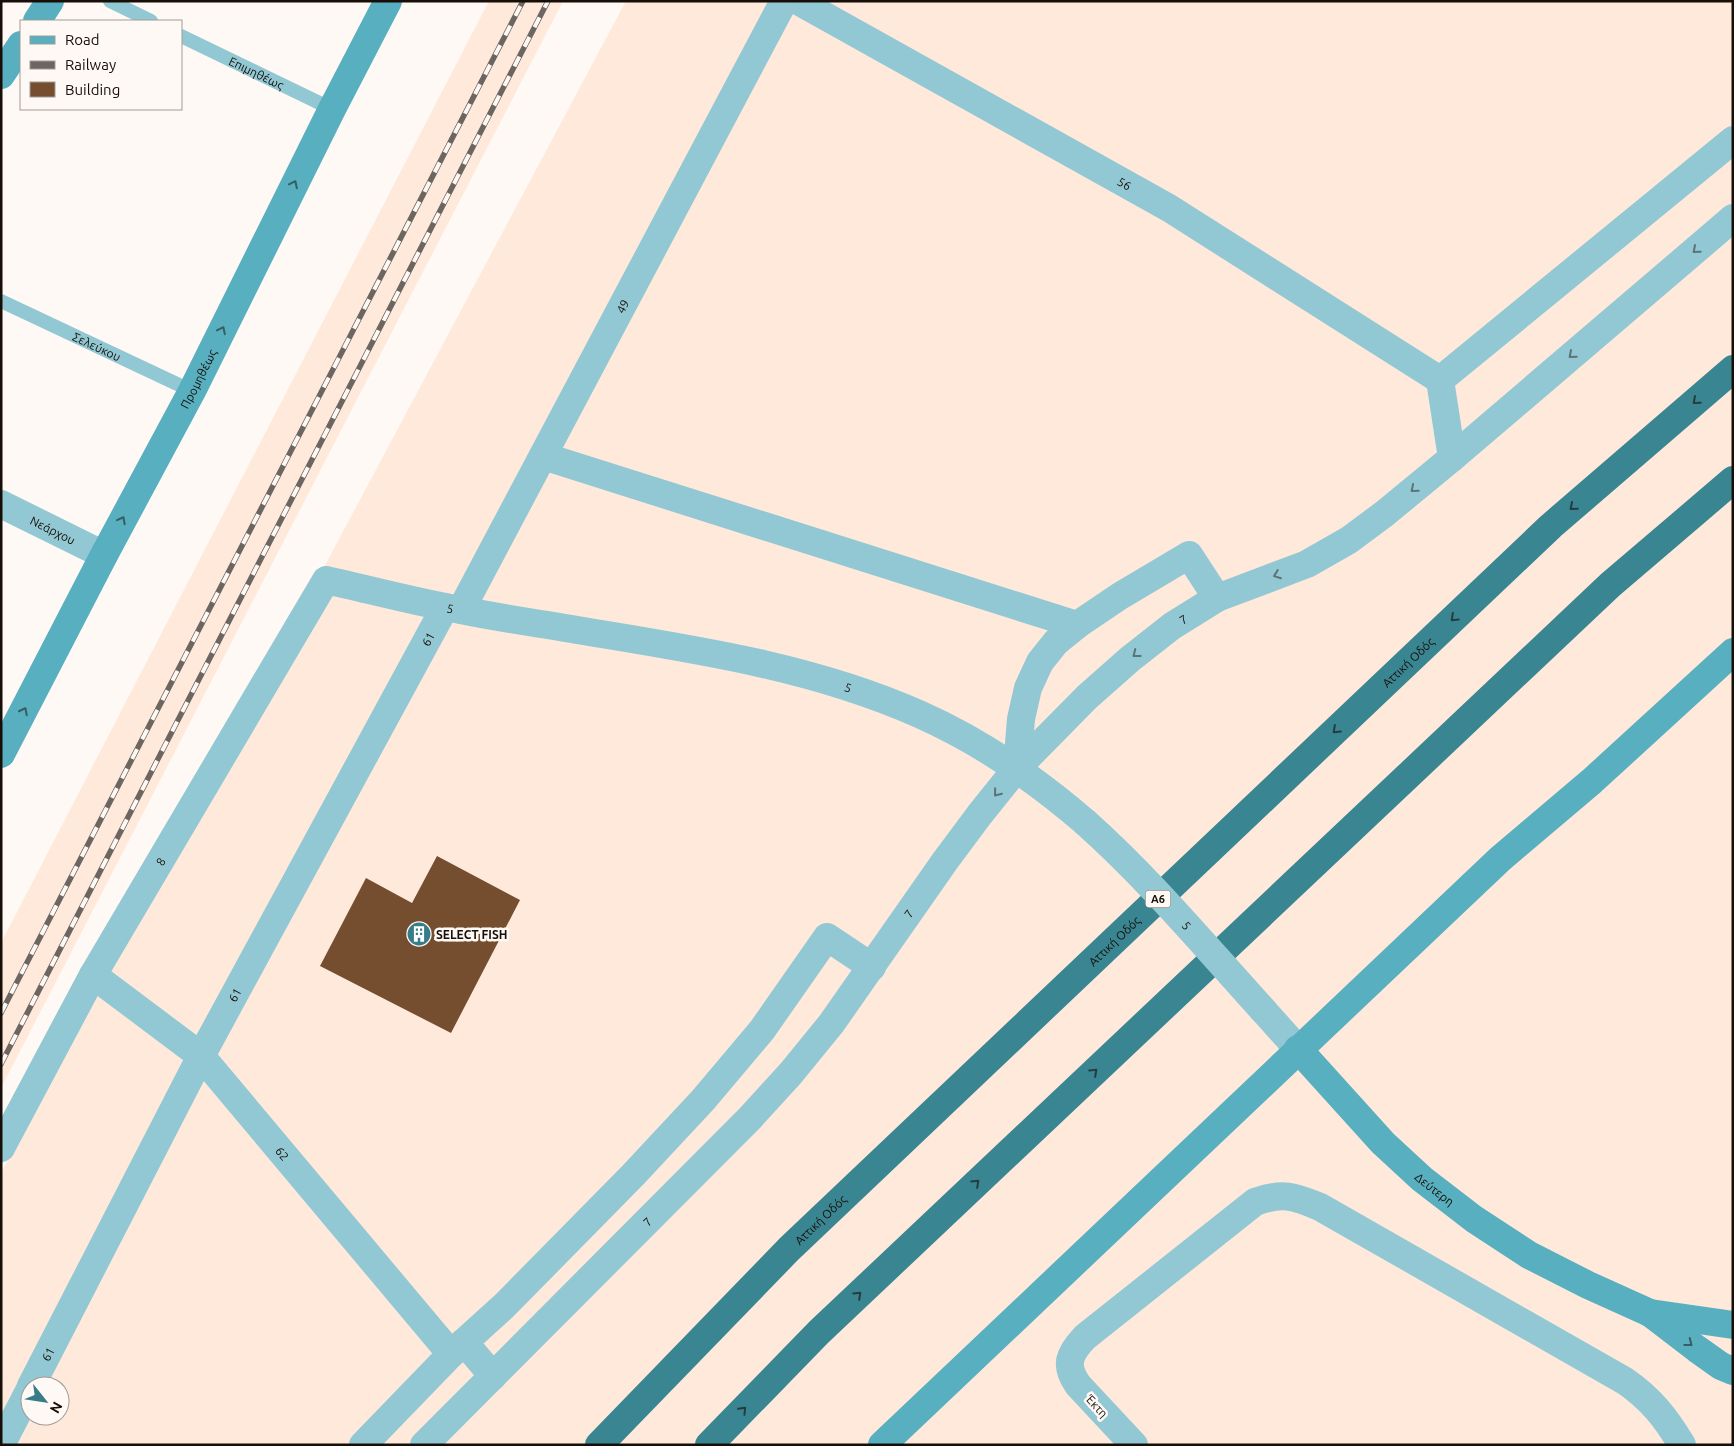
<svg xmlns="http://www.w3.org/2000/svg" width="1734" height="1446" viewBox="0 0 1734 1446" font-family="Ubuntu,sans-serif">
  <rect width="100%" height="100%" fill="#fef9f5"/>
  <!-- built -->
  <g fill="#fee9db" fill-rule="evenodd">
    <path d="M489,1H563L1,1088V943Z"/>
    <path d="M626,1H1733V1445H1V1173ZM30,1386H60V1416H30Z"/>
  </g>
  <!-- building -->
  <path fill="#754e30" d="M437,856L520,900L451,1033L320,966L366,878L412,903Z"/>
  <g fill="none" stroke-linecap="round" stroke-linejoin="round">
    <!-- lane -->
    <g stroke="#92c8d3" stroke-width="14">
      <path d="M110,1L151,21"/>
      <path id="s1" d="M181,36L332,109"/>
      <path id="s2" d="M1,301L192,391"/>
    </g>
    <!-- street -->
    <g stroke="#92c8d3" stroke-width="28">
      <path id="s3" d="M798,1L1169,208L1440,380"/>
      <path d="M1440,380L1733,140"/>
      <path d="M1440,380L1452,458"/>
      <path d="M543,456L1077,625"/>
      <path id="s4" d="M1,504L104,555"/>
      <path id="s5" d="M461,610L784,1"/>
      <path d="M1017,768L1021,719L1028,688L1040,662L1056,642L1077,625L1120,596L1189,555L1217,598"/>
      <path id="s6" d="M93,975L201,1056L451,1354"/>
      <path d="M1263,1010L1298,1049"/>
      <path id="s7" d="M1,1148L93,975L326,580C371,590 415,602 461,610C499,618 538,623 577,630C692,649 811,666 919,714C980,741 1034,778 1085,822"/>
      <path d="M464,1342L493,1376"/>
      <path id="s8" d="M31,1386L201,1056L445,607"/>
      <path d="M1,1445L30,1389"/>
      <path d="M363,1445L451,1354L504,1306L633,1175L703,1100L762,1030L827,937L872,967"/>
      <path id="s9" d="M424,1445L750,1118L791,1073L831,1024L945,861L980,814L1017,768L1087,697L1130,659L1172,626L1217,598L1307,564L1349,540L1384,514L1452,458L1733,218"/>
      <path d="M1134,1445L1078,1385C1064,1365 1069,1354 1085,1337L1255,1202C1282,1192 1294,1196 1320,1207L1625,1381C1651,1399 1666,1418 1682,1445"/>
    </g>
    <!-- secondary -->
    <g stroke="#57afbf" stroke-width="28">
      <path d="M37,21L50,1"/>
      <path d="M1,75L21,45"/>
      <path id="s10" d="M1,754L104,555L192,391L332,109L388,1"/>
      <path id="s11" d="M1298,1049L1383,1143L1422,1179L1474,1219L1529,1255L1588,1285L1650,1313L1697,1349L1721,1366L1733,1371"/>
      <path d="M1650,1313L1733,1325"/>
      <path d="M882,1445L1500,859L1592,781L1733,652"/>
    </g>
    <!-- highway -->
    <g stroke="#398592" stroke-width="28">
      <path id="s12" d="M599,1445L789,1249L1551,526L1733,369"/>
      <path d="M709,1445L819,1332L1610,585L1733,480"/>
    </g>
    <defs>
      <g id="rail">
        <path d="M1,1013L523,1"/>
        <path d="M1,1064L548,1"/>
      </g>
    </defs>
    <!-- rail casing -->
    <use href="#rail" stroke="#6c6560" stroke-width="5.5"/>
    <!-- rail -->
    <use href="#rail" stroke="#fef9f5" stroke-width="4" stroke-dasharray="11" stroke-linecap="butt"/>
    <!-- street-bridge -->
    <path stroke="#92c8d3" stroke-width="28" id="s13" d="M1085,822C1149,879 1205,946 1263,1010"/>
  </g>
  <!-- one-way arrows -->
  <defs><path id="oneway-chevron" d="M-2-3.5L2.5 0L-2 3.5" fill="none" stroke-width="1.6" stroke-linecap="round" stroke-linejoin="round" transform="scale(1.25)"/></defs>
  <g stroke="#365e63">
    <use href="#oneway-chevron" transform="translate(294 184) rotate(-64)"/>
    <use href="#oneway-chevron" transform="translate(222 330) rotate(-64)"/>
    <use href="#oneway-chevron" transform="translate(122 520) rotate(-62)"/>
    <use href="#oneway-chevron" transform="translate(24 711) rotate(-63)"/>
    <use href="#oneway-chevron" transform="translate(1689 1343) rotate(38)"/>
  </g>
  <g stroke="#5a7477">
    <use href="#oneway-chevron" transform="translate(1696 250) rotate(139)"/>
    <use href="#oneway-chevron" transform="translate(1572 355) rotate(139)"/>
    <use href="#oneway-chevron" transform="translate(1414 489) rotate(140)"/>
    <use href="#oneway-chevron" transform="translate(1277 575) rotate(159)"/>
    <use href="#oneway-chevron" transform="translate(1136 654) rotate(142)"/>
    <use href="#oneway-chevron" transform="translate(997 793) rotate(129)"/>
  </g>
  <g stroke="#243e3f">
    <use href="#oneway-chevron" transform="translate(1696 401) rotate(139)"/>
    <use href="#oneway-chevron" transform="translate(1573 507) rotate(139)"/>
    <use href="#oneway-chevron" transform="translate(1454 618) rotate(137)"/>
    <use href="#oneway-chevron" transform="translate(1336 730) rotate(137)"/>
    <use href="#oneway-chevron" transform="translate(1094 1072) rotate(-43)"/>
    <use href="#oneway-chevron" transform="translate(976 1183) rotate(-43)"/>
    <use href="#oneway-chevron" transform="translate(858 1295) rotate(-43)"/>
    <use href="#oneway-chevron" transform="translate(743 1410) rotate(-46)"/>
  </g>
  <!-- icons -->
  <defs>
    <symbol id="building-disc" viewBox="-11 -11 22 22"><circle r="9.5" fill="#377d89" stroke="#fef9f5"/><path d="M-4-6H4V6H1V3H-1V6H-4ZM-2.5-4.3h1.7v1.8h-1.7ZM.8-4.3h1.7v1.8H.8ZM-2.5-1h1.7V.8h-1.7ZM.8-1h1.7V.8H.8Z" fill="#fff"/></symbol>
  </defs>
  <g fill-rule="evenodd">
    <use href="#building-disc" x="405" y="920" width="28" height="28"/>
  </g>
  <g text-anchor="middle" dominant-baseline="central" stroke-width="5" stroke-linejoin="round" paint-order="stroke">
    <!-- shield labels -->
    <rect fill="#fef9f5" stroke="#5c544e" stroke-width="1" x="1145.5" y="890.5" width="25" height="17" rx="4"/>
    <g font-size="11" font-weight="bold" fill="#160e07">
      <text x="1158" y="899">Α6</text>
    </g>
    <!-- street labels -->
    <g font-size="12" fill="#160e07" stroke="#fef9f5">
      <text stroke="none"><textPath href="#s1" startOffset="84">Επιμηθέως</textPath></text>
      <text stroke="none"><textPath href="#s3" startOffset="374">56</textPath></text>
      <text stroke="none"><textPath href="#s5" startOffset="344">49</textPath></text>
      <text stroke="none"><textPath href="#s2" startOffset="106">Σελεύκου</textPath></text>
      <text stroke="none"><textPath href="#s10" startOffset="424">Προμηθέως</textPath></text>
      <text stroke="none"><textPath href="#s4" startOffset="58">Νεάρχου</textPath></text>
      <text stroke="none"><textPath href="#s7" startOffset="782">5</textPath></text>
      <text stroke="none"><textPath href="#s9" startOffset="1126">7</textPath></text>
      <text stroke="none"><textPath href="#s8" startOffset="846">61</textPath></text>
      <text stroke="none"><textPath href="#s12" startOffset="1126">Αττική Οδός</textPath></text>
      <text stroke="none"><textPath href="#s7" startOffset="1188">5</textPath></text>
      <text stroke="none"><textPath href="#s7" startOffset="328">8</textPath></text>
      <text stroke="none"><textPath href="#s9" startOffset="721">7</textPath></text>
      <text stroke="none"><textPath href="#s13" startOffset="145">5</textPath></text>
      <text stroke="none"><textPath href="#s12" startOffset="721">Αττική Οδός</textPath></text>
      <text stroke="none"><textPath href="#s8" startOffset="441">61</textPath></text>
      <text stroke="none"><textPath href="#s6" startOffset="262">62</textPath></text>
      <text stroke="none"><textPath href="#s11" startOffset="196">Δεύτερη</textPath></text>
      <text stroke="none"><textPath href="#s12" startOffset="316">Αττική Οδός</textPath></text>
      <text stroke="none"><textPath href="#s9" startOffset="316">7</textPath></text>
      <text stroke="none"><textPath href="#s8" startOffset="36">61</textPath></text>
      <text transform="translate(1097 1406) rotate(47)">Έκτη</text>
    </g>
    <!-- poi labels -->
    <g font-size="12" font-weight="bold" fill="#160e07" stroke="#fef9f5" text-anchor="start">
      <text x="436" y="934">SELECT FISH</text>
    </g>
  </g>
  <!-- border -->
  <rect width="1734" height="1446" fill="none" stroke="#160e07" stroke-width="5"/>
  <!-- legend -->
  <rect x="20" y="20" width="162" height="90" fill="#fef9f5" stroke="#a19b96"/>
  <rect x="30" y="36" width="25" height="8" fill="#57afbf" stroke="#a19b96"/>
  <text x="65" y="45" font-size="15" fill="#160e07">Road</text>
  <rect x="30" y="61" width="25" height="8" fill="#6c6560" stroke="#a19b96"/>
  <text x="65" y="70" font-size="15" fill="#160e07">Railway</text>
  <rect x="30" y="82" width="25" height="15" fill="#754e30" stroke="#a19b96"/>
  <text x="65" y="95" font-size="15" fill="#160e07">Building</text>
  <!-- north arrow -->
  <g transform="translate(45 1401) rotate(120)"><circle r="24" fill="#fef9f5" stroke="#a19b96"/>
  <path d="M0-4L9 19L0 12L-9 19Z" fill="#377d89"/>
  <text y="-8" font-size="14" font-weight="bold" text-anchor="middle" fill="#160e07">N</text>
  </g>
</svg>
